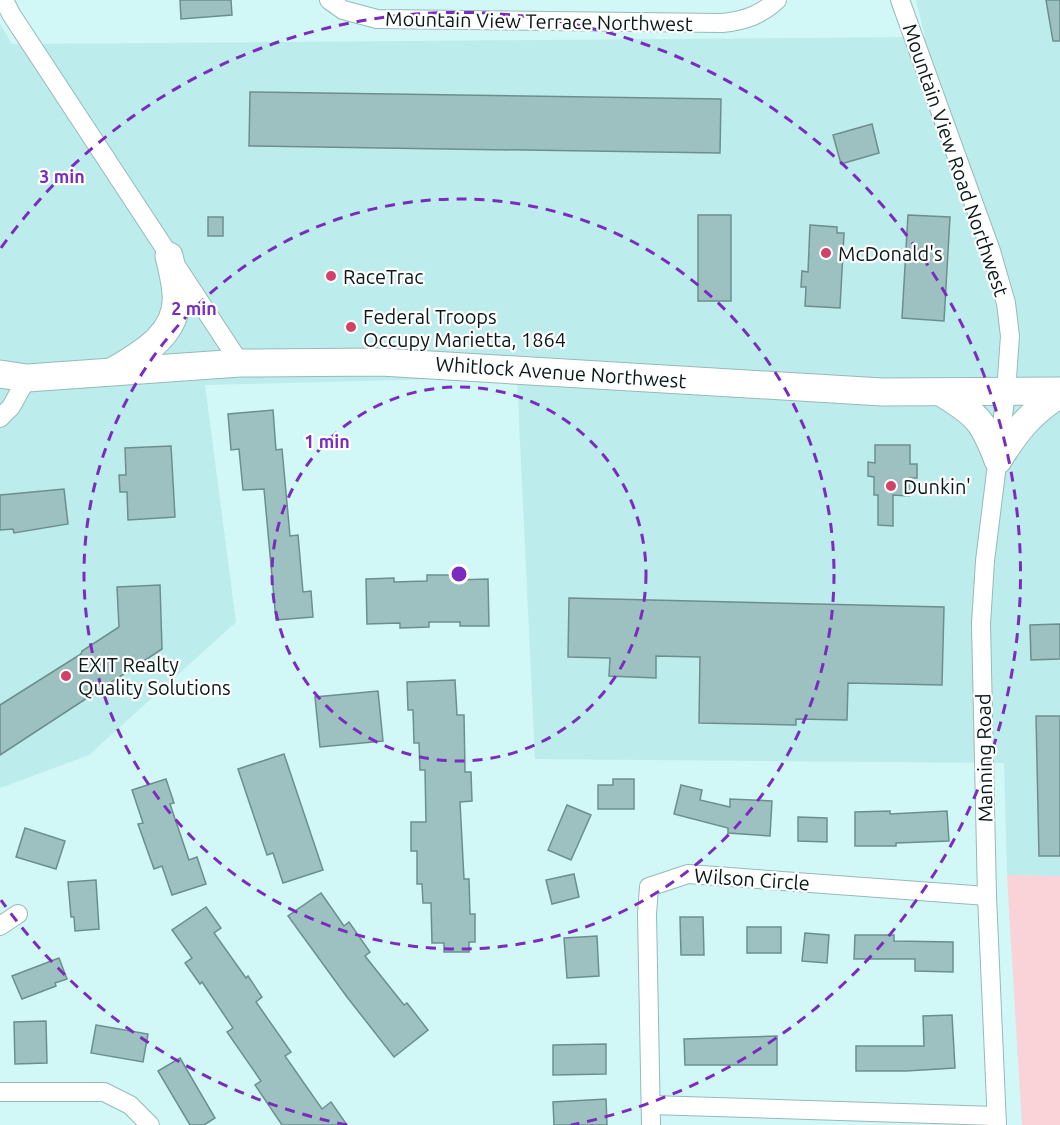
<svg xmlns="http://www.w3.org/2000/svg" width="1060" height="1125" viewBox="0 0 1060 1125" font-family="Ubuntu,sans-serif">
  <rect width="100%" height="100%" fill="#d1f7f6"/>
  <!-- built -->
  <path fill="#bceceb" d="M916,0H1060V876L1007,875L1004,763L535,759L517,377L205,385L236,622L89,755L0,788V24L12,44L925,37Z"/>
  <!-- green -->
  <path fill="#f9d3d7" d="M1007,875L1060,876V1125H1022Z"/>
  <!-- building -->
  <g fill="#9dc1c0" stroke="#6c8f8e" stroke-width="1.5">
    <path d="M180,0H231L232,15L181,19Z"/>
    <path d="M1046,0H1060V41H1053Z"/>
    <path d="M250,92L721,99L720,153L249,146Z"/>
    <path d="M872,124L879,153L841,164L833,135Z"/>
    <rect x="698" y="215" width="33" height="86"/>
    <path d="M908,215L950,217L944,321L902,318Z"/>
    <rect x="208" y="217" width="15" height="19"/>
    <path d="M810,225L837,227V233H844L840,308L805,306L806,287H801L802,271L808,272Z"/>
    <path d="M273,410L276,450L282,449L290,536L298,535L303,592L311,591L313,617L276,620L264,489L243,490L239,449L231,450L228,414Z"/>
    <path d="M875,445H910V464H917V478H909V496L893,495V526L878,525V495H874V477L868,476V462L875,463Z"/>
    <path d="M171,446L175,517L128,520L127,492H120L119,475H126L125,448Z"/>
    <path d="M64,489L68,524L14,533L13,529L0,530V495Z"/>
    <path d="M427,575H455V580L488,579L489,626H460V622H429V627L400,628V623L367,624L366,579L394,578V582L427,581Z"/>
    <path d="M160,585L162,649L0,755V705L81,654L82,651L119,627L117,587Z"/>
    <path d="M569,598L944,607L942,685L848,683L847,720L796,719V725L699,723L700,657L656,656V678L609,676L610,658L568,657Z"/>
    <path d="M1060,624V659L1031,660L1030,625Z"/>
    <path d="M455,680L457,715H464L465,772H471L472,801L460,802L464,879H469L470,914H475V942H469V952H444V943H432L431,903H423L422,884H417V851H411V822H426L425,770H420L419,743H414L413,710H408L407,682Z"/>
    <path d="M378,691L383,741L320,747L315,697Z"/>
    <path d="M1036,716H1060V856H1039Z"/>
    <path d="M284,754L323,870L283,883L273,853L267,855L238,769Z"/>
    <path d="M166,779L174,803L170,804L189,860L197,857L206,884L172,895L162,866L154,869L138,824L143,823L132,790Z"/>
    <path d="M613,779H634V809H598V785H613Z"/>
    <path d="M681,785L702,790L700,800L730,807V799L772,801L770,836L728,833V828L674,814Z"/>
    <path d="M567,805L591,815L571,860L548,850Z"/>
    <path d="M890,811V814L947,811L949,841L896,843V846H855V812Z"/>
    <path d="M798,817L827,818V842L798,841Z"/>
    <path d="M25,828L65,841L56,869L16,857Z"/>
    <path d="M574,874L579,897L552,904L546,880Z"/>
    <path d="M96,880L99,929L75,931L74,917H71L68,882Z"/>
    <path d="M321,893L344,926L349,922L370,952L365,956L404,1005L407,1003L428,1030L394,1057L347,997L288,916Z"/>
    <path d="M206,907L221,928L214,933L246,978L248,976L262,997L256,1002L291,1052L285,1056L322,1109L331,1102L347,1125H282L255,1085L261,1081L227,1032L233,1028L202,982L200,984L185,963L192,958L172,930Z"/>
    <path d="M680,917H703L704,955H681Z"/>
    <rect x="747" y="927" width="34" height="26"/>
    <path d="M805,933L829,935L827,963L802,961Z"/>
    <path d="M855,935H894V941L953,942V972L915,971V959H854Z"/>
    <path d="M597,936L599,976L567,978L564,938Z"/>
    <path d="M59,958L67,979L55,983L56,986L22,999L12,976Z"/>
    <path d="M952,1015L955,1068L906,1071H856V1046H924L923,1016Z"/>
    <path d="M46,1021L47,1063L15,1064L14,1022Z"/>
    <path d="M96,1025L148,1034L143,1062L91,1053Z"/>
    <path d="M777,1036V1065H685L684,1039Z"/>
    <path d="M606,1044V1074L553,1075V1045Z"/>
    <path d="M180,1058L215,1118L204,1125H190L158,1071Z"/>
    <path d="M606,1099L607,1125H554L553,1102Z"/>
  </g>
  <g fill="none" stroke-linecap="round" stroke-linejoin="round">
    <defs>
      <g id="minor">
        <path d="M4,0L11,14L240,363"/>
        <path d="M329,0L343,10L377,19L722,23C744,21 761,15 777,0"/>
        <path d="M900,0L991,251L1006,303L1010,336L1006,392L985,561L981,624L987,896L997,1125"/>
        <path d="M0,418L11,407L27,378"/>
        <path d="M0,926L18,914"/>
        <path d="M0,1092H104L130,1105L150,1125"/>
        <path d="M651,1105L996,1116"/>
        <path d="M651,1125L647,914L649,887L688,874L987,896"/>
      </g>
      <g id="highway">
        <path d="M115,370C144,353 180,332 176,293C175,281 172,268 169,256"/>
        <path d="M0,374L27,378L240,363L381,362L882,392L1060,391"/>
        <path d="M942,393C978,415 983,421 998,460"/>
        <path d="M998,460C1017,430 1030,413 1060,394"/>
      </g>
    </defs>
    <!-- minor casing -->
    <use href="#minor" stroke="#96bab9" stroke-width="20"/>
    <!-- highway casing -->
    <use href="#highway" stroke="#96bab9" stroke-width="29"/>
    <!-- minor -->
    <use href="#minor" stroke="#fff" stroke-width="18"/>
    <!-- highway -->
    <use href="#highway" stroke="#fff" stroke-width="27"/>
  </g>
  <!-- distance rings -->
  <g fill="none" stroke="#7b2cbf" stroke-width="3" stroke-dasharray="10 8">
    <circle cx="459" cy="574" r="187"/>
    <circle cx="459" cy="574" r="375"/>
    <path d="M347 1125A562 562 0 0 1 1 900M1 248A562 562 0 1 1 571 1125"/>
  </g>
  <!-- markers -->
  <g fill="#d14265" stroke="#fff" stroke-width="2">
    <circle cx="826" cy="253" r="6"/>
    <circle cx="331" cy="276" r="6"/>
    <circle cx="351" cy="327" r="6"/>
    <circle cx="891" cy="486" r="6"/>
    <circle cx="66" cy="676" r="6"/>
  </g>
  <g text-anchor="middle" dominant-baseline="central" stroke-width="4.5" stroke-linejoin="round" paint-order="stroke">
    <!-- street labels -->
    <g font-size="20" fill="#0b1919" stroke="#fff">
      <text transform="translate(539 21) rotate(1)">Mountain View Terrace Northwest</text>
      <text transform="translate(956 160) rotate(71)">Mountain View Road Northwest</text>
      <text transform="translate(561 372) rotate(4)">Whitlock Avenue Northwest</text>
      <text transform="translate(984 758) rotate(-91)">Manning Road</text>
      <text transform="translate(752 879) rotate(4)">Wilson Circle</text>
    </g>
    <!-- poi labels -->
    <g font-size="20" fill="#0b1919" stroke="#fff" text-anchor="start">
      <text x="838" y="253">McDonald's</text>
      <text x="343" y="276">RaceTrac</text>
      <text x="363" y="316">Federal Troops<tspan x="363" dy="23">Occupy Marietta, 1864</tspan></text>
      <text x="903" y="486">Dunkin'</text>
      <text x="78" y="664">EXIT Realty<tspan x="78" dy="23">Quality Solutions</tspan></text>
    </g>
  </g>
  <circle cx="459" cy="574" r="9" fill="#7b2cbf" stroke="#fff" stroke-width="3"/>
  <g font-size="18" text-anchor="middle" font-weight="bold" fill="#7b2cbf" stroke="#fff" stroke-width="4.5" stroke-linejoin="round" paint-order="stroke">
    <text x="62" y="183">3 min</text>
    <text x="194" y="315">2 min</text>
    <text x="327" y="448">1 min</text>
  </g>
</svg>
